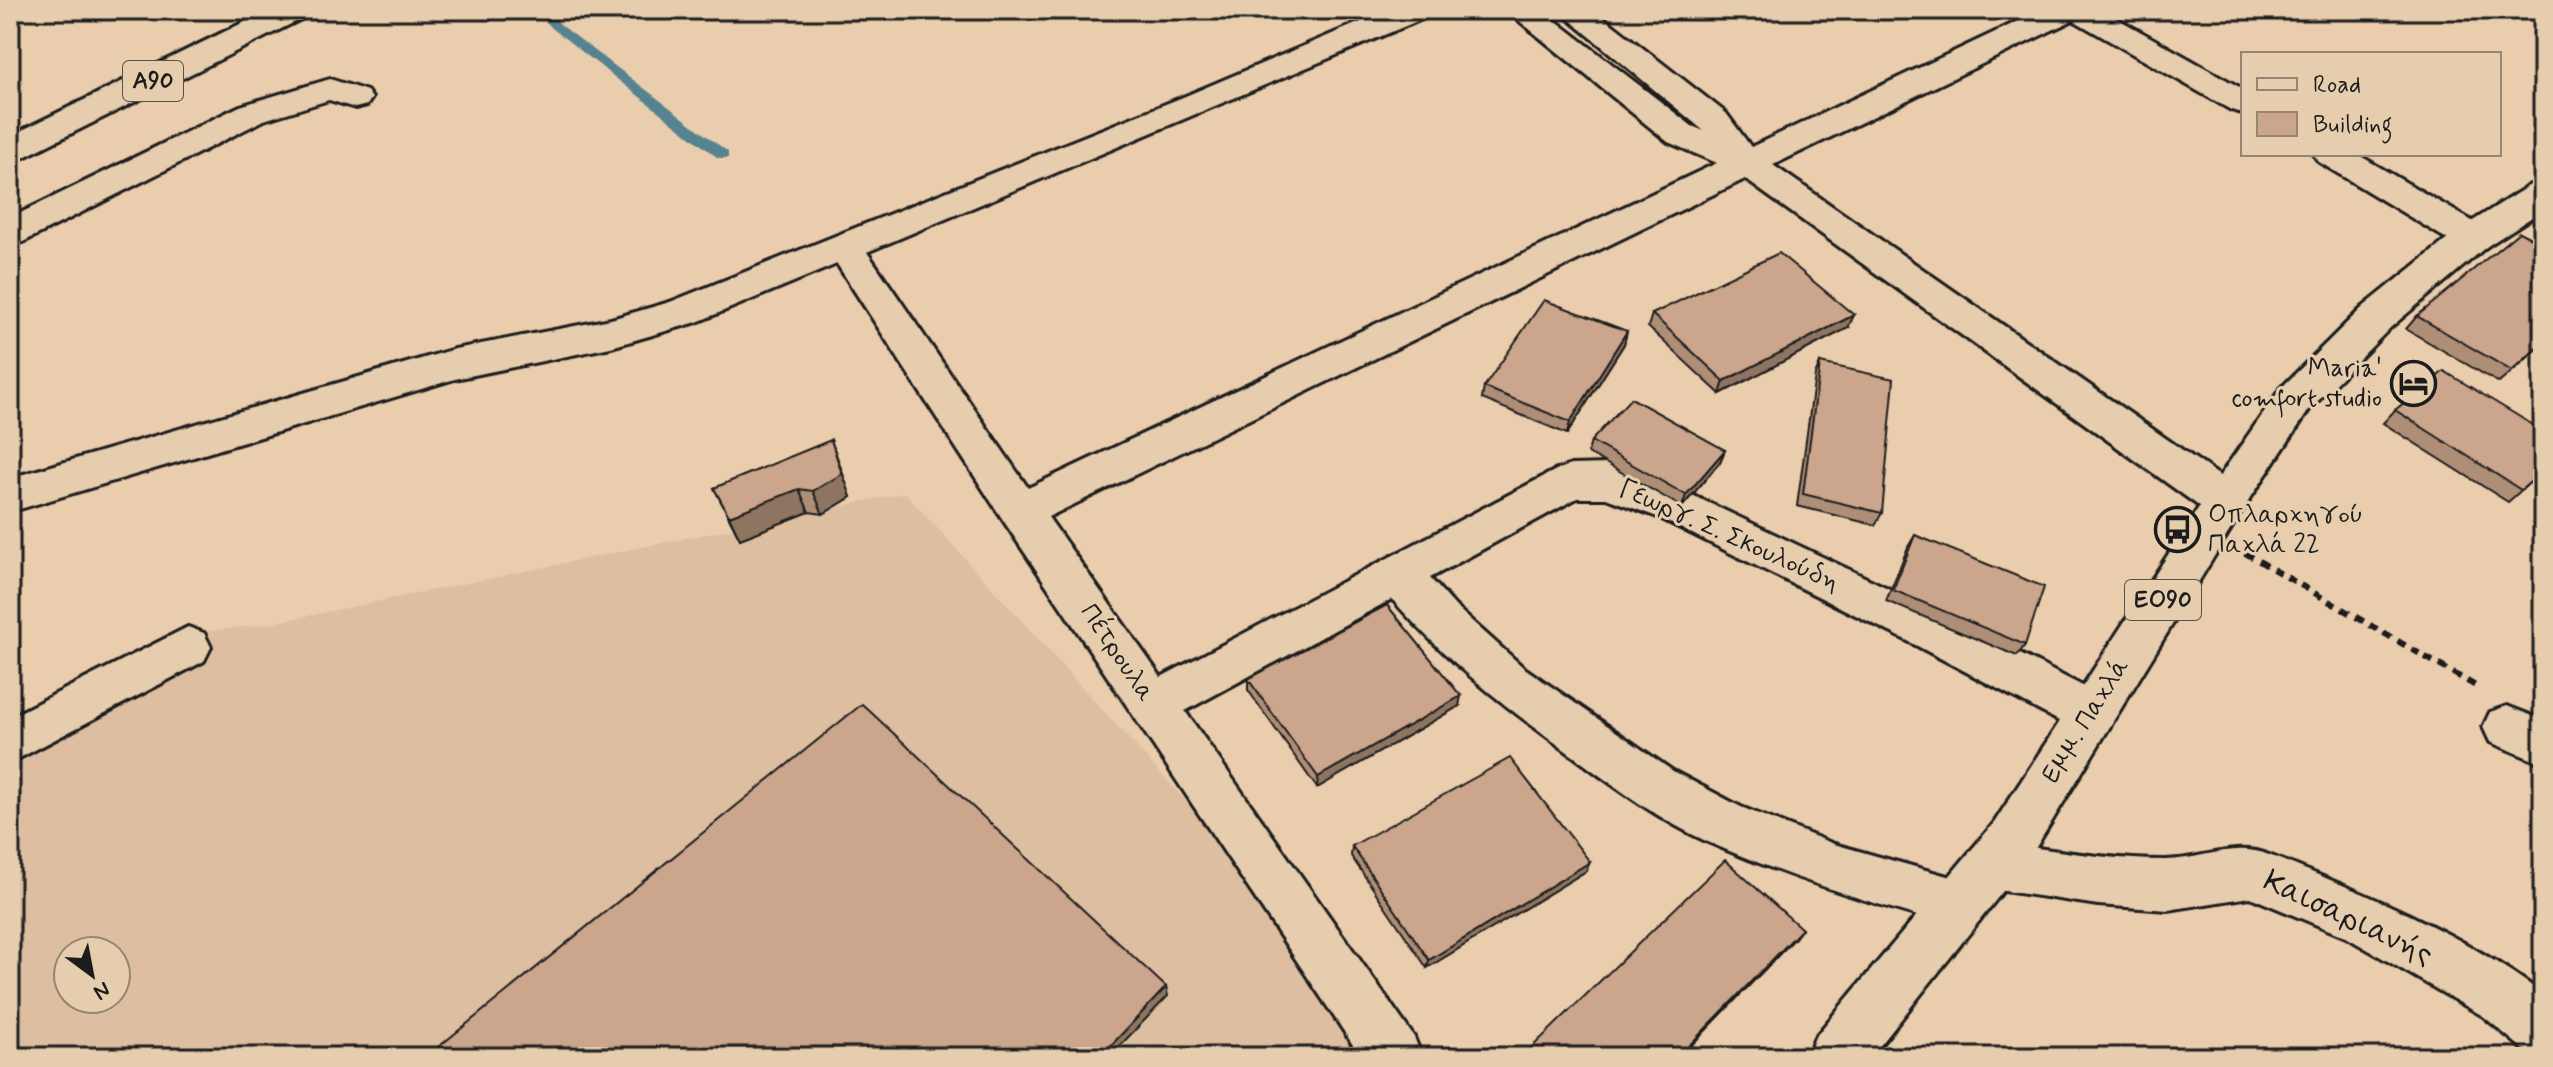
<svg xmlns="http://www.w3.org/2000/svg" width="2553" height="1067" viewBox="0 0 2553 1067" font-family="Mynerve,sans-serif">
  <rect width="100%" height="100%" fill="#eacdad"/>
  <filter id="ink" filterUnits="userSpaceOnUse"><feTurbulence type="fractalNoise" baseFrequency=".0125" numOctaves="2"/><feDisplacementMap in="SourceGraphic" scale="16" xChannelSelector="R" yChannelSelector="G"/><feConvolveMatrix kernelMatrix="1 2 1 2 8 2 1 2 1" color-interpolation-filters="sRGB"/></filter>
  <g filter="url(#ink)">
    <!-- built -->
    <path fill="#ddbea0" fill-rule="evenodd" d="M905,493L1419,1057H10V724L187,634L273,623ZM68,951H116V999H68Z"/>
    <g fill="none" stroke-linecap="round" stroke-linejoin="round">
      <!-- stream -->
      <path fill="#568390" fill-rule="evenodd" d="M534,10H547L561,25L728,152V158H718L553,29Z"/>
      <defs>
        <g id="minor">
          <path d="M1389,10H1432L1427,17L867,252L1028,488L1717,163L1668,142L1506,10H1542L1692,126L1704,131L1558,10H1594L1726,113L1751,147L2042,10H2102L2243,89V113L2231,110L2073,20L1773,165L2240,490L2247,502L2240,514L2225,519L2210,514L1745,179L1048,517L1161,677L1556,470L1571,465L1608,464L1690,494L1938,612L2108,699L2115,714L2108,729L2091,735L2074,729L1906,640L1660,518L1606,498H1577L1430,578L1455,606L1523,667L1673,771L1741,807L1834,844L1979,885L1986,903L1979,921L1960,928C1874,904 1790,878 1708,842C1662,821 1620,791 1580,761C1510,710 1450,665 1392,599L1185,711L1414,1037L1422,1057H1361L1005,523L837,264L697,322L611,347L455,379L10,512V478L455,349L611,319L670,302L1183,97Z"/>
          <path d="M330,79L367,91L372,98L367,105L355,108L329,100L264,120L23,242L10,245V218L240,106Z"/>
          <path d="M2313,154H2357L2486,229L2492,238L2486,247L2473,250L2460,247L2319,162Z"/>
          <path d="M188,627L204,633L211,647L204,661L10,763V717Z"/>
          <path d="M2507,706L2543,720V764L2490,742L2483,727L2490,712Z"/>
          <path d="M1991,841C2049,849 2107,860 2165,860C2202,860 2234,841 2269,855C2362,892 2463,933 2543,994V1057L2523,1049L2483,1016L2346,937L2250,897L2168,910L2098,905L1991,889L1973,882L1965,865L1973,848Z"/>
        </g>
        <path id="major" d="M2543,181V210L2486,247L2391,327L2309,410L2240,514L2030,857L1871,1057H1807L1815,1037L1994,823L2210,490L2281,388L2363,307L2460,229L2530,185Z"/>
        <path id="highway" d="M269,10H310L305,17L22,158L10,161V136Z"/>
      </defs>
      <!-- minor casing -->
      <use href="#minor" stroke="#1c1c1c" stroke-width="6"/>
      <!-- major casing -->
      <use href="#major" stroke="#1c1c1c" stroke-width="6"/>
      <!-- highway casing -->
      <use href="#highway" stroke="#1c1c1c" stroke-width="6"/>
      <!-- path -->
      <path stroke="#1c1c1c" stroke-width="6" stroke-dasharray="9 7" stroke-linecap="butt" d="M2245,553L2479,688"/>
      <!-- minor -->
      <use href="#minor" fill="#e5cdae" fill-rule="evenodd"/>
      <!-- major -->
      <use href="#major" fill="#e5cdae" fill-rule="evenodd"/>
      <!-- highway -->
      <use href="#highway" fill="#e5cdae" fill-rule="evenodd"/>
    </g>
    <!-- wall -->
    <g fill="#af8e78" stroke="#1c1c1c" stroke-width="2">
      <path d="M2543,244V344L2499,383L2406,329L2417,316Z"/>
      <path d="M1652,314L1848,328L1720,394L1648,327Z"/>
      <path d="M1627,331L1624,344L1567,434L1482,399L1484,387Z"/>
      <path d="M1820,363L1882,513L1875,525L1797,506L1815,375Z"/>
      <path d="M2395,410L2543,471L2508,502L2383,423Z"/>
      <path d="M831,440L851,497L823,514L809,512L740,539L714,488Z"/>
      <path d="M1591,441L1725,450L1720,462L1682,507L1588,453Z"/>
      <path d="M1915,535L2025,645L2017,656L1886,601L1908,547Z"/>
      <path d="M1248,679L1459,706L1317,788L1248,690Z"/>
      <path d="M1352,846L1586,871L1427,968L1351,856Z"/>
      <path d="M1795,938L1680,1057H1526L1529,1050Z"/>
    </g>
    <!-- shaded-wall -->
    <g fill="#8e7462" stroke="#1c1c1c" stroke-width="2">
      <path d="M1854,315L1848,328L1720,394L1724,381Z"/>
      <path d="M1627,331L1624,344L1567,434L1570,422Z"/>
      <path d="M831,440L851,497L823,514L813,491Z"/>
      <path d="M1725,450L1720,462L1682,507L1686,495Z"/>
      <path d="M799,489L809,512L740,539L729,516Z"/>
      <path d="M1461,696L1459,706L1317,788L1318,777Z"/>
      <path d="M1590,862L1586,871L1427,968L1429,960Z"/>
      <path d="M1802,929L1795,938L1680,1057H1678Z"/>
      <path d="M1166,987L1168,996L1109,1057H1100Z"/>
    </g>
    <!-- building -->
    <g fill="#cba58c" stroke="#1c1c1c" stroke-width="2">
      <path d="M2519,232L2543,244V342L2512,371L2417,316Z"/>
      <path d="M1779,253L1854,315L1724,381L1652,314Z"/>
      <path d="M1544,300L1627,331L1570,422L1484,387Z"/>
      <path d="M1820,363L1894,379L1882,513L1803,494Z"/>
      <path d="M2444,371L2543,431V471L2521,490L2395,410Z"/>
      <path d="M1631,398L1725,450L1686,495L1591,441Z"/>
      <path d="M831,440L842,474L813,491L799,489L729,516L714,488Z"/>
      <path d="M1915,535L2044,587L2025,645L1893,590Z"/>
      <path d="M1387,605L1461,696L1318,777L1248,679Z"/>
      <path d="M862,704L1166,987L1100,1057H426Z"/>
      <path d="M1510,758L1590,862L1429,960L1352,846Z"/>
      <path d="M1725,860L1802,929L1678,1057H1535L1529,1050Z"/>
    </g>
  </g>
  <!-- icons -->
  <defs>
    <symbol id="hotel-ring" viewBox="-11 -11 22 22"><circle r="9.5" fill="#e5cdae" stroke="#1c1c1c" stroke-width="1.5"/><path d="M-6-4.5h1.5V1H6V5H4.5V3h-9V5H-6ZM-4 0a1.8 1.8 0 1 1 3.6 0ZM.5 0V-2.5h3Q6-2.5 6 0Z" fill="#1c1c1c"/></symbol>
    <symbol id="bus-ring" viewBox="-11 -11 22 22"><circle r="9.5" fill="#e5cdae" stroke="#1c1c1c" stroke-width="1.5"/><path d="M-5-6H5V4H4V6H2V4H-2V6H-4V4H-5ZM-3.5-4V0h7V-4ZM-3.5 1.2v1.5H-2V1.2ZM2 1.2v1.5H3.5V1.2Z" fill="#1c1c1c"/></symbol>
  </defs>
  <g fill-rule="evenodd">
    <use href="#hotel-ring" x="2388" y="358" width="51" height="51"/>
    <use href="#bus-ring" x="2152" y="504" width="51" height="51"/>
  </g>
  <g text-anchor="middle" dominant-baseline="central" stroke-width="6" stroke-linejoin="round" paint-order="stroke">
    <!-- shield labels -->
    <g fill="#e5cdae" stroke="#585148" stroke-width="2">
      <rect x="123" y="61" width="60" height="40" rx="6"/>
      <rect x="2125" y="580" width="76" height="40" rx="6"/>
    </g>
    <g font-size="24" font-weight="bold" fill="#1c1c1c">
      <text x="153" y="81">Α90</text>
      <text x="2163" y="600">ΕΟ90</text>
    </g>
    <!-- poi labels -->
    <g font-size="26" fill="#1c1c1c" stroke="#e5cdae" text-anchor="end">
      <text x="2382" y="369">Maria'<tspan x="2382" dy="30">comfort studio</tspan></text>
      <text x="2208" y="515" text-anchor="start">Οπλαρχηγού<tspan x="2208" dy="30">Παχλά 22</tspan></text>
    </g>
    <!-- street labels -->
    <g font-size="26" fill="#1c1c1c" stroke="#e5cdae">
      <text transform="translate(1729 536) rotate(24)">Γεωργ. Σ. Σκουλούδη</text>
      <text transform="translate(1117 653) rotate(56)">Πέτρουλα</text>
      <text transform="translate(2086 721) rotate(-58)">Εμμ. Παχλά</text>
    </g>
    <!-- near-street labels -->
    <g font-size="32" fill="#1c1c1c" stroke="#e5cdae">
      <text transform="translate(2348 918) rotate(25)">Καισαριανής</text>
    </g>
  </g>
  <!-- margin -->
  <rect width="2553" height="1067" fill="none" stroke="#e5cdae" stroke-width="40"/>
  <rect x="20" y="20" width="2513" height="1027" fill="none" stroke="#1c1c1c" stroke-width="3" filter="url(#ink)"/>
  <!-- legend -->
  <rect x="2241" y="52" width="260" height="104" fill="#e5cdae" stroke="#958674" stroke-width="2"/>
  <rect x="2257" y="78" width="40" height="12" fill="#e5cdae" stroke="#958674" stroke-width="2"/>
  <text x="2313" y="92" font-size="24" fill="#1c1c1c">Road</text>
  <rect x="2257" y="112" width="40" height="24" fill="#cba58c" stroke="#958674" stroke-width="2"/>
  <text x="2313" y="132" font-size="24" fill="#1c1c1c">Building</text>
  <!-- north arrow -->
  <g transform="translate(92 975) rotate(148)"><circle r="38" fill="#e5cdae" stroke="#958674" stroke-width="2"/>
  <path d="M0-6L14 30L0 20L-14 30Z" fill="#1c1c1c"/>
  <text y="-12" font-size="22" font-weight="bold" text-anchor="middle" fill="#1c1c1c">N</text>
  </g>
</svg>
